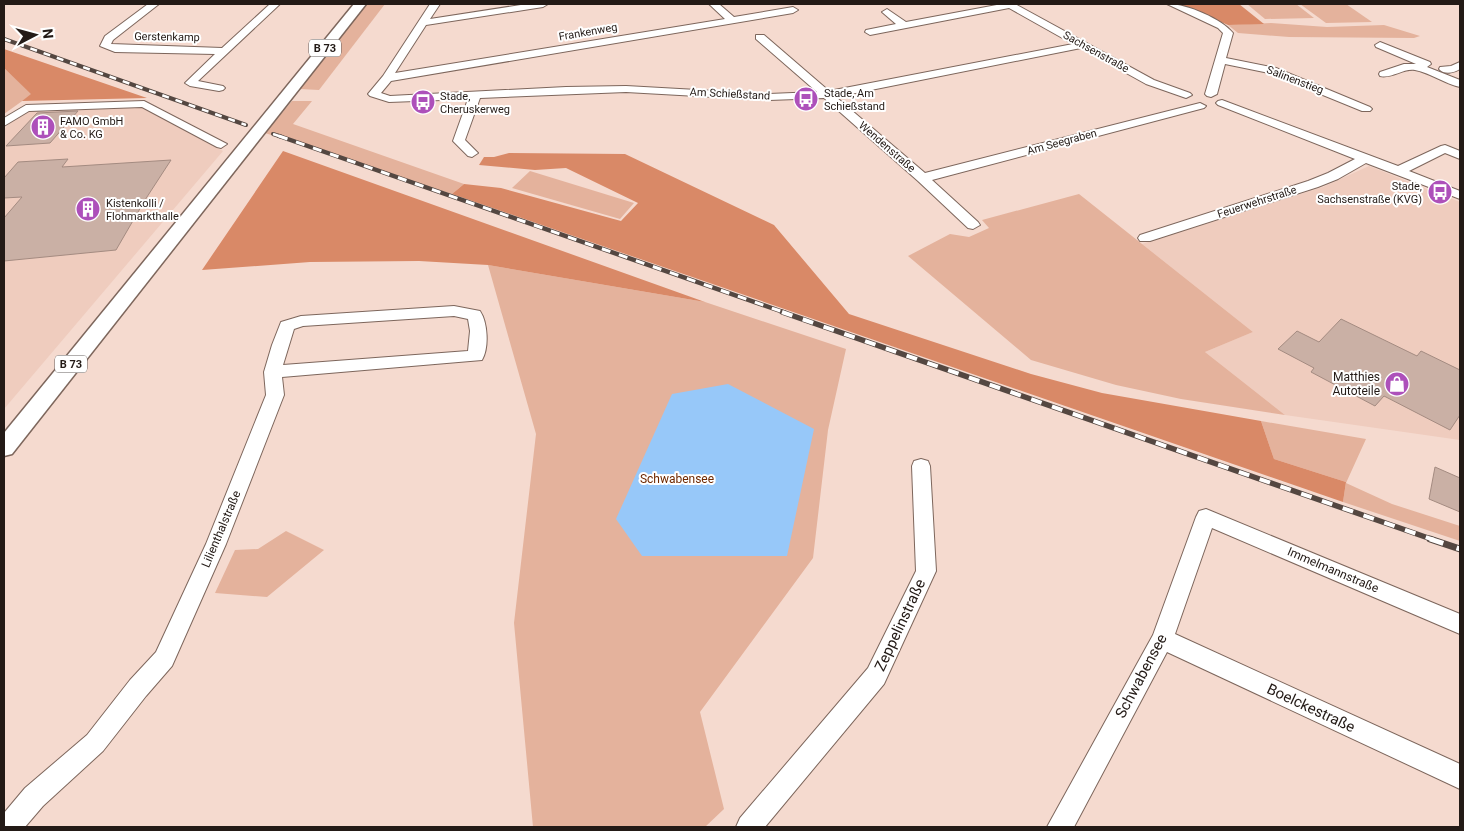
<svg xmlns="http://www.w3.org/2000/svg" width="1464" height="831" viewBox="0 0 1464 831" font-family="Roboto,sans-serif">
  <rect width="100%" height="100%" fill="#f5dacf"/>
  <!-- built -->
  <g fill="#efccbe">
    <path d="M140,106L223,151L4,409V129L23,111Z"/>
    <path d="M1369,166L1460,202V440L1285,415L1205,352L1253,332L1142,244L1323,187Z"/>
  </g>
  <!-- green -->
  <g fill="#e4b29c">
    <path d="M367,4H385L319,90L300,89Z"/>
    <path d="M1247,4H1296L1314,18L1265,19Z"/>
    <path d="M1300,4H1346L1372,22L1326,23Z"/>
    <path d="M1271,23L1327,27L1384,25L1420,36L1414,38L1289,37L1238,33L1228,25Z"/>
    <path d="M4,68L32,94L4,114Z"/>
    <path d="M292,101H312L293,124L464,184L452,194L265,133Z"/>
    <path d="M530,171L634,203L620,219L512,188Z"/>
    <path d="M1079,194L1253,332L1205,352L1285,415L1181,399L1116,385L1031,360L908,256L950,234L969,237L989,228L982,220Z"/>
    <path d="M488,265L705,302L846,349L828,430L813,558L700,712L724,809L705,827H533L514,623L536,434Z"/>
    <path d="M1261,421L1366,439L1346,483L1392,504L1460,526V541L1343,502L1346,482L1274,459Z"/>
    <path d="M286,531L324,550L267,597L215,593L235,550L258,549Z"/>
  </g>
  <!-- forest -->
  <g fill="#d98967">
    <path d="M1180,4H1239L1264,24L1228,25Z"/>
    <path d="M4,49L147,98L22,101L31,94L4,68Z"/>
    <path d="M283,151L705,302L488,265L419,261L310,262L202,270Z"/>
    <path d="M509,153L625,154L774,225L849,314L1031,374L1102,393L1261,421L1274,459L1346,482L1343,502L452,194L464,184L501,188L621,221L638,203L566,168L535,170L479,165L484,157H494Z"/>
  </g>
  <!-- water -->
  <path fill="#97c8f9" d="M728,384L814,429L787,556H642L616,519L672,394Z"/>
  <!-- building -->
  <g fill="#cab0a5" stroke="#a48b81">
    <path d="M78,111L50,143L6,146L37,113Z"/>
    <path d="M68,159L62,167L171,160L145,200L116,250L4,261V218L22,197L4,198V178L18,162Z"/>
    <path d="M1341,319L1417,356L1421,351L1460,370V415L1450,430L1384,396L1375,406L1311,372L1314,368L1278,349L1297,331L1319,342Z"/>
    <path d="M1435,467L1460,478V512L1429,499Z"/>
  </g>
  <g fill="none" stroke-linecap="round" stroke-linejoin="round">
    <defs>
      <g id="minor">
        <path d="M148,4H159L113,40L111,44L222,48L270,4H280L198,81L223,86L225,88L223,90L219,91L190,86L185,83L215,54L115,52L100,46L105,36Z"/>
        <path d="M430,4H440L430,19L527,4H548L543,7L426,25L395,73L725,19L709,4H719L734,17L793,7L798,10L793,13L391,81L381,93L390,96L566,87L626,86L769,94L817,92L756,39V35H764L829,91L1073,44L1009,8L870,35L865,32L866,30L896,24L882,12L887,9L906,22L1002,4H1015L1154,80L1190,93L1192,95L1186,98L1146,84L1081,48L836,97L925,173L1200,103L1206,106L1204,108L932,180L978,222L980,225L973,229L968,228L918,181L824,98L769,100L626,92L480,98L465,140L478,153L472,157L468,156L453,141L468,99L389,102L370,96L368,94L383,76Z"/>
        <path d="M1167,4C1185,3 1222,19 1233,33L1226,58L1276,68L1370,107L1372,109L1370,111H1362L1269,73L1225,64L1217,94L1211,97L1207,96L1205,94L1223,33L1218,28Z"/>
        <path d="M1380,42L1430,62L1431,64L1427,67L1460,80V87C1445,84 1431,73 1415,70C1403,68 1392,79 1380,76L1379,74L1380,72L1404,64H1416L1376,47L1375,45Z"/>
        <path d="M1460,62V69C1454,73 1444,75 1439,69L1440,67L1451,66Z"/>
        <path d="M1222,100L1398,166L1441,146L1445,145L1460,151V159L1445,153L1409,171L1460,191V199L1366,163L1338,179L1318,187L1150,241H1140L1138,238L1140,235L1308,181L1328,173L1355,159L1218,105L1216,103L1218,101Z"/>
        <path d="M144,101L227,144L221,148L217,147L142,107L29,111L4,126V118L26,105Z"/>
        <path d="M454,306L480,311C488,323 489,348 482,360L282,377L284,395L226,544L172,666L146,696L103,751L43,806L25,827H4V813L25,788L87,735L130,680L156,652L206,544L266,395L264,372L272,345L281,322L301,316ZM454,316L468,319L470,331L468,351L283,365L294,329L303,326Z"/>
        <path d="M921,459L928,461L930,466L936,571L884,684L765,827H736L740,818L868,668L916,571L912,466L914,461Z"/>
        <path d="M1206,509L1460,614V634L1212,528L1175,634L1460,764V789L1167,652L1074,827H1047L1153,635L1196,517L1199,511Z"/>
      </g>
      <path id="major" d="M354,4H366L12,454L4,456V433Z"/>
    </defs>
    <!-- minor casing -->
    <use href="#minor" stroke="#7d665c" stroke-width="2"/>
    <!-- major casing -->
    <use href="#major" stroke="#7d665c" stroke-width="3"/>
    <!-- minor -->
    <use href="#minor" fill="#fff" fill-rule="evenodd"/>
    <!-- major -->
    <use href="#major" fill="#fff" fill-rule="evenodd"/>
    <defs>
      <g id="rail-far3">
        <path d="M4,39L246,125"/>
        <path d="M273,134L282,137"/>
      </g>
      <path id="rail-far2" d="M279,136L786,313"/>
      <path id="rail-far1" d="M782,312L1434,540"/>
      <path id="rail" d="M1430,539L1460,549"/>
    </defs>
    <!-- rail-far3 casing -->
    <use href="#rail-far3" stroke="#544741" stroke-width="4"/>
    <!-- rail-far2 casing -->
    <use href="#rail-far2" stroke="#544741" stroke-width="4.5"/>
    <!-- rail-far1 casing -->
    <use href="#rail-far1" stroke="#544741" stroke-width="5.5"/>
    <!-- rail casing -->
    <use href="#rail" stroke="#544741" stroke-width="7"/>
    <!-- rail-far3 -->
    <use href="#rail-far3" stroke="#fff" stroke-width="2.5" stroke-dasharray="7" stroke-linecap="butt"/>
    <!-- rail-far2 -->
    <use href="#rail-far2" stroke="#fff" stroke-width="3" stroke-dasharray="9" stroke-linecap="butt"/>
    <!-- rail-far1 -->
    <use href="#rail-far1" stroke="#fff" stroke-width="4" stroke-dasharray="11" stroke-linecap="butt"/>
    <!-- rail -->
    <use href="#rail" stroke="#fff" stroke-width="5" stroke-dasharray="14" stroke-linecap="butt"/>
  </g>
  <!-- icons -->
  <defs>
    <symbol id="bus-disc" viewBox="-11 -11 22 22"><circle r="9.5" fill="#ad50ba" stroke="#fff"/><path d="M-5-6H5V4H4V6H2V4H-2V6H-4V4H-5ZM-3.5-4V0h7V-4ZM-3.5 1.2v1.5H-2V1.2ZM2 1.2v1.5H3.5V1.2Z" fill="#fff"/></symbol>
    <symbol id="building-disc" viewBox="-11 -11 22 22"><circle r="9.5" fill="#ad50ba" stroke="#fff"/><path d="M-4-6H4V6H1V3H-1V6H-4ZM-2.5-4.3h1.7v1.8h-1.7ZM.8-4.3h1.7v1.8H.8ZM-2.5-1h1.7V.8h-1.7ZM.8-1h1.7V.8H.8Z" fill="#fff"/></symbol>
    <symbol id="shop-disc" viewBox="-11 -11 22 22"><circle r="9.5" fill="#ad50ba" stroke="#fff"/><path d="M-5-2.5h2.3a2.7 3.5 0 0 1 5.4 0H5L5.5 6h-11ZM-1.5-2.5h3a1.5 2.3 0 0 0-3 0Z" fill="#fff"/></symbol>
  </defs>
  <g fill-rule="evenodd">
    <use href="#bus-disc" x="792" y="85" width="28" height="28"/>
    <use href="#bus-disc" x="409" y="88" width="28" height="28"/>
    <use href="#building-disc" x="29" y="113" width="28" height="28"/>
    <use href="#bus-disc" x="1426" y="178" width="28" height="28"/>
    <use href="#building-disc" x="74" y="195" width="28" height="28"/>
    <use href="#shop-disc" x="1383" y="370" width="28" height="28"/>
  </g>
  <g text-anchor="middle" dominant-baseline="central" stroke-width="4" stroke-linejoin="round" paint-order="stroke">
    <!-- far-street labels -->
    <g font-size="11" fill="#231a16" stroke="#fff">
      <text transform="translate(588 32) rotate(-10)">Frankenweg</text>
      <text transform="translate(167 37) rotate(1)">Gerstenkamp</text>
      <text transform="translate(1096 52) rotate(29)">Sachsenstraße</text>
      <text transform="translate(1295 80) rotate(21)">Salinenstieg</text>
      <text transform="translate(730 94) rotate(3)">Am Schießstand</text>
      <text transform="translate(1062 142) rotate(-15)">Am Seegraben</text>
      <text transform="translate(887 147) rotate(41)">Wendenstraße</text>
      <text transform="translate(1257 202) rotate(-18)">Feuerwehrstraße</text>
    </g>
    <!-- shield labels -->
    <g fill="#fff" stroke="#655f5c" stroke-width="1">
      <rect x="309" y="39.5" width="32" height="17" rx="4"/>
      <rect x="55" y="355.5" width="32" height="17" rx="4"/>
    </g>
    <g font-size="11" font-weight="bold" fill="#231a16">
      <text x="325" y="48">B 73</text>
      <text x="71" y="364">B 73</text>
    </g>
    <!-- far-poi labels -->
    <g font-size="11" fill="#231a16" stroke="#fff" text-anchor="start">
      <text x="824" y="93">Stade, Am<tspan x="824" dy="13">Schießstand</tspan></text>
      <text x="440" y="96">Stade,<tspan x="440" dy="13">Cheruskerweg</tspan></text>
      <text x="60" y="121">FAMO GmbH<tspan x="60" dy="13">&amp; Co. KG</tspan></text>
      <text x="1422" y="186" text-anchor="end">Stade,<tspan x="1422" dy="13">Sachsenstraße (KVG)</tspan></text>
      <text x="106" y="203">Kistenkolli /<tspan x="106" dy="13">Flohmarkthalle</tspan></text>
    </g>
    <!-- poi labels -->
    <g font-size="12" fill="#231a16" stroke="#fff" text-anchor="end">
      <text x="1380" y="377">Matthies<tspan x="1380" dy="14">Autoteile</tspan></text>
    </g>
    <!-- park labels -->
    <g font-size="12" fill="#6f2800" stroke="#fff">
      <text x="677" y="479">Schwabensee</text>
    </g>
    <!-- street labels -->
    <g font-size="12" fill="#231a16" stroke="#fff">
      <text transform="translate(221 529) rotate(-67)">Lilienthalstraße</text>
      <text transform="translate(1333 570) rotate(23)">Immelmannstraße</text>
    </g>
    <!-- near-street labels -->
    <g font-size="15" fill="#231a16" stroke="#fff">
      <text transform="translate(900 625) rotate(-65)">Zeppelinstraße</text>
      <text transform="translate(1141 676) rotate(-62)">Schwabensee</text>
      <text transform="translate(1311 708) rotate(25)">Boelckestraße</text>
    </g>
  </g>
  <!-- border -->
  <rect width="1464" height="831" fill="none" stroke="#231a16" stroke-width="10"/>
  <!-- north arrow -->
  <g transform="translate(35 35) rotate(84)" stroke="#ffffff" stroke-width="4" paint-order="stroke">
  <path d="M0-4L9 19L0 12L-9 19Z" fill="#231a16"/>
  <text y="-8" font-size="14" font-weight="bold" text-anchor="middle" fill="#231a16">N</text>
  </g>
</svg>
